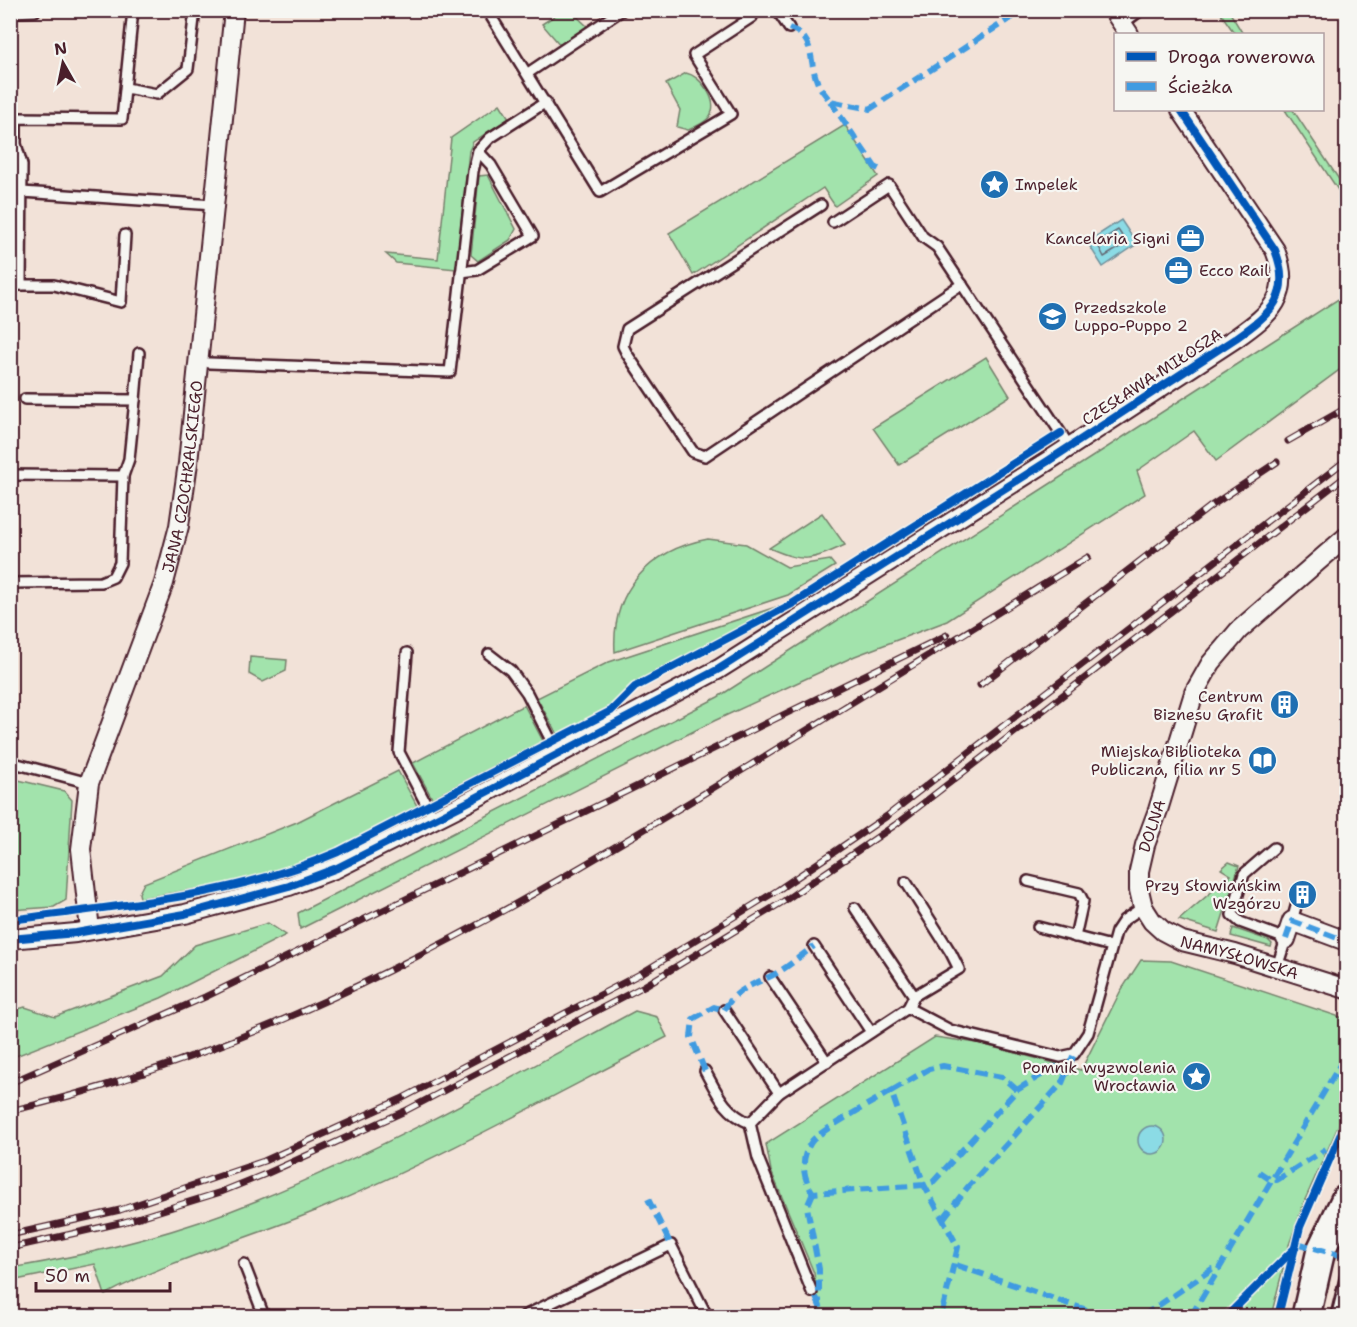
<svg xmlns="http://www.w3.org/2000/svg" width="1357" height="1327" viewBox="0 0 1357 1327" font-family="'Shantell Sans',sans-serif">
  <rect width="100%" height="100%" fill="#f2e2d8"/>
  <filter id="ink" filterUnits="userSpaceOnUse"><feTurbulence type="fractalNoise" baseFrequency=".0167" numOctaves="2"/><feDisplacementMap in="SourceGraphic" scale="12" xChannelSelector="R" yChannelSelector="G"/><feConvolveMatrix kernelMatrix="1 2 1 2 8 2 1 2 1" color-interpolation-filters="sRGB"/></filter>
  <g filter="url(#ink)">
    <!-- green -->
    <g fill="#a2e3ac" stroke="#76816c" stroke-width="1.5">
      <path d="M562,11H571L588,27L561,46L542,24Z"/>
      <path d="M1219,11H1229L1243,34H1235Z"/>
      <path d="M686,73C700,76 718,99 711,114C708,122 695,127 688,130L677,127L680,110L666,84Z"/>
      <path d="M500,104L509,118L473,142L469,151L456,269L396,263L386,254L438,259L451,138Z"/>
      <path d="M1285,110H1293L1346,190V202Z"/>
      <path d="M845,125L878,176L835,206L823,188L693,275L669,233Z"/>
      <path d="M488,175L516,229L510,240L478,261L471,255L479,176Z"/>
      <path d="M1346,294V365L1216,461L1194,431L1137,471L1145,494L947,621L855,656L714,721L300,929L298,913L718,697Z"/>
      <path d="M986,357L1010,396L899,465L873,428Z"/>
      <path d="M822,513L845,545C810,561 804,563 769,548Z"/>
      <path d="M708,539L746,544L787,567L830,560L835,566L788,595L615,652C611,591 649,550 708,539Z"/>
      <path d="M782,605L634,683L609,707L557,734L537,698L609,662Z"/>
      <path d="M250,657L287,660L286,671L263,682L249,674Z"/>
      <path d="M524,705L543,741L432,798L413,763Z"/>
      <path d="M398,771L417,806L316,859L297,866L233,883L140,898L139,893L144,883L297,822Z"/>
      <path d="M10,778L64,791L72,800L66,900L54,907L11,910Z"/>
      <path d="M1229,862L1239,866L1218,932L1179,920L1231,875L1221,869Z"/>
      <path d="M268,923L286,935L161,998L11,1058V1011L25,1007L55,1017L163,976L195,945Z"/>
      <path d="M1233,928L1268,940L1272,944L1271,947L1231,936Z"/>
      <path d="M1141,960L1171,961L1346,1019V1109L1304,1202L1289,1245L1271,1316H819L814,1273L771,1171L766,1144L935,1037L977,1043L1081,1070L1120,992Z"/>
      <path d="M635,1011L657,1017L667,1037C552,1096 439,1159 320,1209C249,1239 173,1258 105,1295L95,1264L11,1281V1268C94,1254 178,1233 256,1201C387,1148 511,1078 635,1011Z"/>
    </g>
    <!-- water -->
    <g fill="#8bdbe5" stroke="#71909b" stroke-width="1.5">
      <path d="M1121,220L1137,244L1103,267L1087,242Z"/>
      <circle cx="1152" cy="1140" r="14"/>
    </g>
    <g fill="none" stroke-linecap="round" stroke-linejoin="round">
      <!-- shore -->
      <path stroke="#646a75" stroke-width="1.5" d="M1118,230L1127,243L1104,257L1097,243Z"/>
      <defs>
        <g id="lane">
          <path d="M487,10L600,192L731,114L694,55L752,17"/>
          <path d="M777,10L789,28"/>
          <path d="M10,12L35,11"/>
          <path d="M1122,24L1141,10"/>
          <path d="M528,73L622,10"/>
          <path d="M126,88L157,94L188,69L195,10"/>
          <path d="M22,192L214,205"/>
          <path d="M821,205L627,329L623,346L627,354L693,452L705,456L962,284"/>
          <path d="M833,222L889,185L923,237L937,247L1070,447"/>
          <path d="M461,272L477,270L533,236L491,165L478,151"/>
          <path d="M10,285H54L121,302L125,235"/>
          <path d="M21,285L22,165L16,144V118L122,119L133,10"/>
          <path d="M209,363L450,372L473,171L478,151L490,138L546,102"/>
          <path d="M135,400L139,353"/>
          <path d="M10,475L123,476L129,459L135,400L25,399"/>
          <path d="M10,583L101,582L113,577L120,563L123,476"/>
          <path d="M407,653L399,752L434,819"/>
          <path d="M489,654L511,671L527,693L558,754"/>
          <path d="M10,762L89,783"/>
          <path d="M1274,848L1244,874L1232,915L1240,922L1286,939L1277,967"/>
          <path d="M1028,881L1079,893L1083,901L1075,937"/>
          <path d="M906,882L951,953L959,969L914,996L908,1008"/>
          <path d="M855,908L914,996"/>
          <path d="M1292,921L1297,903"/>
          <path d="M1038,927L1111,946"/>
          <path d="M814,946L871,1032"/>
          <path d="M770,977L827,1062"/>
          <path d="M724,1010L779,1093"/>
          <path d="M705,1071C717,1093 725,1113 750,1123"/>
          <path d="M750,1123L779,1093L908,1008L950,1030L1060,1057L1074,1054L1088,1033L1116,932L1124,920L1143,907"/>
          <path d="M750,1123L758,1158L812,1292"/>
          <path d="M244,1264L264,1316"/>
          <path d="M524,1316L671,1245L707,1316"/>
          <path d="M1336,1316L1346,1275"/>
        </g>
        <g id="street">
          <path d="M1113,10L1129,34"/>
          <path id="s1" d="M1346,537L1239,630L1211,663L1194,693L1158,810L1145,845L1139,871V890L1143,907L1152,921L1163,931L1182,941L1235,954L1346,989"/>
          <path id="s2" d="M90,930L81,849L89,783L164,583L179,526L188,463L234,10"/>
          <path d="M10,939L76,933L185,914L289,886L337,868L466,803L719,669L1048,461L1236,338C1271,313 1293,296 1275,250L1181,110"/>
          <path d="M1286,939L1292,921L1346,941"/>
        </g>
        <path id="secondary" d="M1306,1316L1321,1250L1346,1198"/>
      </defs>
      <!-- lane casing -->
      <use href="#lane" stroke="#4a1f2b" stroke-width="14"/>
      <!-- street casing -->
      <use href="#street" stroke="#4a1f2b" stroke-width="22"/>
      <!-- secondary casing -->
      <use href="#secondary" stroke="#4a1f2b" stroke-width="32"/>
      <!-- lane -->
      <use href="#lane" stroke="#f6f6f2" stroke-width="9"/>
      <!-- street -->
      <use href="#street" stroke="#f6f6f2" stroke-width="18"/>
      <!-- secondary -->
      <use href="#secondary" stroke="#f6f6f2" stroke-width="27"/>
      <!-- tram -->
      <g stroke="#4a1f2b" stroke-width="1.5">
        <path d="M1331,1316L1346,1257"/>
        <path d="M1342,1316L1346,1301"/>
      </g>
      <defs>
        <g id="rail">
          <path d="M1288,441L1346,408"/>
          <path d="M980,685L1211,506L1277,462"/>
          <path d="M10,1083L205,997L947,635"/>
          <path d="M10,1111C275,1050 514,910 744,769C859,698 974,628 1088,557"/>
          <path d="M10,1235L120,1210L264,1161L401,1099L640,974L778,890L887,816L1346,460"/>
          <path d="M10,1248L124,1222L221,1192L268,1173L405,1111L644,986L784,901L895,825L1346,476"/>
        </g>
      </defs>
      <!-- rail casing -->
      <use href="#rail" stroke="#4a1f2b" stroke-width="7"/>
      <!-- rail -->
      <use href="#rail" stroke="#f6f6f2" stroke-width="4.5" stroke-dasharray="14" stroke-linecap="butt"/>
      <!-- quiet -->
      <g stroke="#409be1" stroke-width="6" stroke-dasharray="12 6" stroke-linecap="butt">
        <path d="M789,28C816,37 808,59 817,81C819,88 826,95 830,101L870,109L1023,10"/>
        <path d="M830,101L875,167L883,171"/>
        <path d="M1286,939L1292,921L1346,941"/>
        <path d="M705,1071L691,1037L693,1019L714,1007L724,1010C735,990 750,986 769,977C785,970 800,956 814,946"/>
        <path d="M1017,1090L1054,1067L1069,1070"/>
        <path d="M891,1091L929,1069L943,1066L1002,1077L1017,1090L933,1182L924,1185L813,1193C802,1177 800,1157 812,1141C821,1130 875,1101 891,1091L924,1185L958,1247L941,1316"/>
        <path d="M1259,1172L1271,1180H1277L1326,1149"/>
        <path d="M813,1193L807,1207L819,1269V1303"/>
        <path d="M648,1199L671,1245"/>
        <path d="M943,1219L967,1188L1062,1083L1074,1054"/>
        <path d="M1297,1243L1346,1257"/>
        <path d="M956,1265L1104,1316"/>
        <path d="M816,1297L824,1316"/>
        <path d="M1143,1316L1212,1269L1220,1268"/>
        <path d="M1191,1316L1346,1055"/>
      </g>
      <defs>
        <g id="cycleway">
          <path d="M10,920C121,905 234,897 338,852L611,711L635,687L792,604L1061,433"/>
          <path d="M10,939L76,933L185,914L289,886L337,868L466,803L719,669L1048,461L1236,338C1271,313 1293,296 1275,250L1181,110"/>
          <path d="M1227,1316L1295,1248"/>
          <path d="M1278,1316L1300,1227L1346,1122"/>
        </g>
      </defs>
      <!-- cycleway casing -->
      <use href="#cycleway" stroke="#f6f6f2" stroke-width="11"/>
      <!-- cycleway -->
      <use href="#cycleway" stroke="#0057b8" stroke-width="8"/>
    </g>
  </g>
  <!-- icons -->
  <defs>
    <symbol id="sight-disc" viewBox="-11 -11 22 22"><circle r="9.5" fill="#1f6fb2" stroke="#f6f6f2"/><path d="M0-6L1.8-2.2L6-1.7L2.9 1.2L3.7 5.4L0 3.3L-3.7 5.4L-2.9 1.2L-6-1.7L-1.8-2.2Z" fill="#fff"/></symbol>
    <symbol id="office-disc" viewBox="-11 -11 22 22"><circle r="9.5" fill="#1f6fb2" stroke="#f6f6f2"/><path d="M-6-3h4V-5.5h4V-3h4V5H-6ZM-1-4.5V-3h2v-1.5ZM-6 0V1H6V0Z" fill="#fff"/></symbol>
    <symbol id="school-disc" viewBox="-11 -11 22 22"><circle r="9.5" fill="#1f6fb2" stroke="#f6f6f2"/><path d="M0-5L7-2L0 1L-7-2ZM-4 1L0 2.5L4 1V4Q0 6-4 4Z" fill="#fff"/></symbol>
    <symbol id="building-disc" viewBox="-11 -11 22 22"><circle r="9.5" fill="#1f6fb2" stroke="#f6f6f2"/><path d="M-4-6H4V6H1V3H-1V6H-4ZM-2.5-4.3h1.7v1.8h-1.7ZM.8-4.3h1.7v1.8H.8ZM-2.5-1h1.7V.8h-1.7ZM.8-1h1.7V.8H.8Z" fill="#fff"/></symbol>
    <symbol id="library-disc" viewBox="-11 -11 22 22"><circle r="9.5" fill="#1f6fb2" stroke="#f6f6f2"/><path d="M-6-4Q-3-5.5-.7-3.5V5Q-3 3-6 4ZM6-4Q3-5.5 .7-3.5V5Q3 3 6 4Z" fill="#fff"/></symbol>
  </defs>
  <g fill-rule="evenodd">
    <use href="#sight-disc" x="978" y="168" width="33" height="33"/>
    <use href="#office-disc" x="1174" y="222" width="33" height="33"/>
    <use href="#office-disc" x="1162" y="254" width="33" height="33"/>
    <use href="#school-disc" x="1036" y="300" width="33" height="33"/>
    <use href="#building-disc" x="1268" y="688" width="33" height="33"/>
    <use href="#library-disc" x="1246" y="744" width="33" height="33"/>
    <use href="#building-disc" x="1286" y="878" width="33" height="33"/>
    <use href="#sight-disc" x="1180" y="1060" width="33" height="33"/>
  </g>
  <g text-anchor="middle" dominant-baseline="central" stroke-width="4.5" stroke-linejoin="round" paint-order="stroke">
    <!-- poi labels -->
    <g font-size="16" fill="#4a1f2b" stroke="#f6f6f2" text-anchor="end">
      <text x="1015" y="184" text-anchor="start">Impelek</text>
      <text x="1170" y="238">Kancelaria Signi</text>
      <text x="1199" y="270" text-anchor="start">Ecco Rail</text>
      <text x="1074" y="307" text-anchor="start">Przedszkole<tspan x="1074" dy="18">Luppo-Puppo 2</tspan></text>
      <text x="1263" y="696">Centrum<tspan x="1263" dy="18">Biznesu Grafit</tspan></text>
      <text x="1241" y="751">Miejska Biblioteka<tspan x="1241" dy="18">Publiczna, filia nr 5</tspan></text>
      <text x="1281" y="885">Przy Słowiańskim<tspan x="1281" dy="18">Wzgórzu</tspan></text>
      <text x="1176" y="1067">Pomnik wyzwolenia<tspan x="1176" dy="18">Wrocławia</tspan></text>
    </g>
    <!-- street labels -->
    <g font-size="16" fill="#4a1f2b" stroke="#f6f6f2">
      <text transform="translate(1152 377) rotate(-33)">CZESŁAWA MIŁOSZA</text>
      <text stroke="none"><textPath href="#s2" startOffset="470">JANA CZOCHRALSKIEGO</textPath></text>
      <text transform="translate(1152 826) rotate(-72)">DOLNA</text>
      <text stroke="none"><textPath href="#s1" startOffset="555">NAMYSŁOWSKA</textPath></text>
    </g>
  </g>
  <!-- margin -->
  <rect width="1357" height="1327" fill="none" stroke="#f6f6f2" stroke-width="36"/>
  <rect x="18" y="18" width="1321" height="1291" fill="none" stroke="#4a1f2b" stroke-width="2" filter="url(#ink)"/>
  <!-- legend -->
  <rect x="1114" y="33" width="210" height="78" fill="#f6f6f2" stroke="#b1a0a2" stroke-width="1.5"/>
  <rect x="1126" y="52" width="30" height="9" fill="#0057b8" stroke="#b1a0a2" stroke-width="1.5"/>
  <text x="1168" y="63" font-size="18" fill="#4a1f2b">Droga rowerowa</text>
  <rect x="1126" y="82" width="30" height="9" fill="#409be1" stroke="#b1a0a2" stroke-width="1.5"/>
  <text x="1168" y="93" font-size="18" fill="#4a1f2b">Ścieżka</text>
  <!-- north arrow -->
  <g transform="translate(63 63) rotate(351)" stroke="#f6f6f2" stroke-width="4.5" paint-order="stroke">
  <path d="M0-4.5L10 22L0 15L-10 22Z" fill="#4a1f2b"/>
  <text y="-9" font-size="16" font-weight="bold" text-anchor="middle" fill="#4a1f2b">N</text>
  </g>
  <!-- scale -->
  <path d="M36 1282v9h134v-9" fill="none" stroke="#4a1f2b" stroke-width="3"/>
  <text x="45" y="1282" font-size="18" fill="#4a1f2b" stroke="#f6f6f2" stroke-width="4.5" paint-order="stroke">50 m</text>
</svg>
